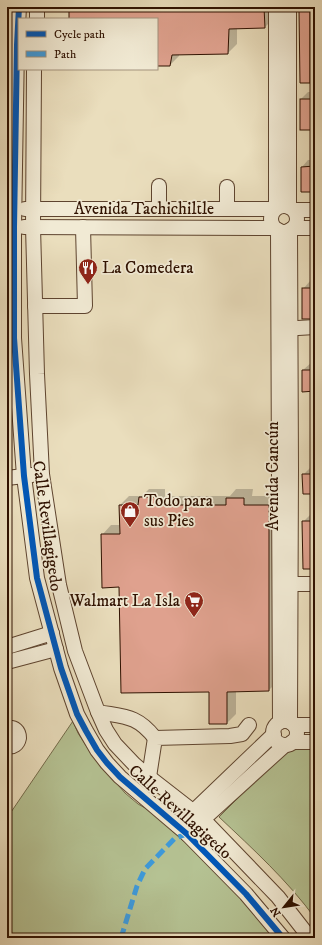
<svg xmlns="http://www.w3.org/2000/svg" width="322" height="945" viewBox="0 0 322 945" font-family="'IM FELL DW Pica',serif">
  <rect width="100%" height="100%" fill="#eadebd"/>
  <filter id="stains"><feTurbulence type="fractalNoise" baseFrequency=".005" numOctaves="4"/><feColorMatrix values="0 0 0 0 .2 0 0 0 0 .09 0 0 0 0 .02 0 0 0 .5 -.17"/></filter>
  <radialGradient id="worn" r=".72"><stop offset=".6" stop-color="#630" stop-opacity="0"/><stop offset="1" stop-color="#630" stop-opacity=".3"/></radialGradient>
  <!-- green -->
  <g fill="#b5c293" stroke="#726a4a">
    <rect x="310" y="11" width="5" height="72"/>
    <path d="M73,721L78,733L92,755L125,793L138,804L154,813L195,849L277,938H7V818Z"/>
    <path d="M292,747H315V918C287,880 253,849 219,817L286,750Z"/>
  </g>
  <!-- shadow -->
  <g fill="#0003">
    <path d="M70,7H274V18L265,27L237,28V44L228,53L179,54V56L170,65H157V19H70Z"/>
    <path d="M304,7H315V76L309,82L300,11Z"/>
    <path d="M308,92H315V129L301,99Z"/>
    <path d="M308,160H315V191L302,167Z"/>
    <path d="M311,280H315V318L303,289Z"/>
    <path d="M312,362H315V390L303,370Z"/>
    <path d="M312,466H315V493L303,475Z"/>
    <path d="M149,489H165V496H230L236,489H253L252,496H277L278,681L269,690L236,691V714L227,723L210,691L120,586L102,535L111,525H120V505L129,496H142Z"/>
    <path d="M310,515H315V568L303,522Z"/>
  </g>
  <!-- building -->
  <g fill="#dfa18e" stroke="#2f1100">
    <path d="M69,7H264L265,28L229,29L228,54L172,55L170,66H157V19H69Z"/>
    <path d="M299,10L310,11V83H300Z"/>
    <rect x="300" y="99" width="15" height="31"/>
    <path d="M315,166V192H301V167Z"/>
    <rect x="302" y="288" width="13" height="31"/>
    <path d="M302,370H315V391L302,392Z"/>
    <path d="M302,474H315V494H303Z"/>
    <path d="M139,497H156V505H226V498H244V505H269V691L227,692V724H209V692L121,693L119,587L102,588L101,534H120L119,505H138Z"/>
    <path d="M302,521H315V569H303Z"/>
  </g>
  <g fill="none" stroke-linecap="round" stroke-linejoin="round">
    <defs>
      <g id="minor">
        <path d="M19,7L17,45L14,227V338L24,476L37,578L61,668L77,714L86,731L97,750L107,763L120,777L187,834L246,894L283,938"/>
        <path d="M289,7V207"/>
        <path d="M37,19V7"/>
        <path d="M34,69L33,227L37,374L42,474L59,585L75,651L98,712L106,730L115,744L134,764L149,777L203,819L278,897L310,938"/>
        <circle cx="284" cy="219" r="13"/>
        <path d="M276,208V7"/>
        <path d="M25,209H275"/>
        <path d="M159,209V186"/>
        <path d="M227,209V187"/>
        <path d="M294,210H315"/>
        <path d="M24,227L274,228"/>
        <path d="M293,228H315"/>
        <path d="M278,230L280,722"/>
        <path d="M290,230L291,469L290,722"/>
        <path d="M35,306H85L83,227"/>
        <path d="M281,329L315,327"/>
        <path d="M7,478L32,475"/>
        <path d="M281,584H315"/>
        <path d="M7,647L52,633"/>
        <path d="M7,662L56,649"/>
        <path d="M98,712C125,717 137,715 155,738"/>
        <circle cx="285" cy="733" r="12"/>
        <path d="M294,725H315"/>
        <path d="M7,728C15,727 19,731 19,738C18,744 13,748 7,746"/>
        <path d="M292,742H315"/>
        <path d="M149,777L155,738L230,736L242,734L249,725"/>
        <path d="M178,826L274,734"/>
        <path d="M187,834L285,745"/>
      </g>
    </defs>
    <!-- minor casing -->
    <use href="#minor" stroke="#5e442f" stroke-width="16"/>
    <!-- minor -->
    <use href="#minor" stroke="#f1ead4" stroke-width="14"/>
    <!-- quiet -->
    <path stroke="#3d9adc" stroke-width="5" stroke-dasharray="10 5" stroke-linecap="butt" d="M121,938L137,886L145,869L175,838L187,834"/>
    <defs>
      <path id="cycleway" d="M19,7L17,45L14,227V338L24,476L37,578L61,668L77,714L86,731L97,750L107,763L120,777L187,834L246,894L283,938"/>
    </defs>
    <!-- cycleway casing -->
    <use href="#cycleway" stroke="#f1ead4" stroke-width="8"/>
    <!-- cycleway -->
    <use href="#cycleway" stroke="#0057b8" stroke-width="6"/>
  </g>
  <!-- icons -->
  <defs>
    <symbol id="restaurant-pin" viewBox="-11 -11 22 30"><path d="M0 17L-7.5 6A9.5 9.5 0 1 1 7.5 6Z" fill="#8f2418" stroke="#f1ead4"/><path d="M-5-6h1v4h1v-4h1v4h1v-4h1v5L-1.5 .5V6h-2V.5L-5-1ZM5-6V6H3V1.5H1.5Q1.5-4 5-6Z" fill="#fff"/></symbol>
    <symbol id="shop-pin" viewBox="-11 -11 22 30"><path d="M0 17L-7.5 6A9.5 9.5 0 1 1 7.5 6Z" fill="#8f2418" stroke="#f1ead4"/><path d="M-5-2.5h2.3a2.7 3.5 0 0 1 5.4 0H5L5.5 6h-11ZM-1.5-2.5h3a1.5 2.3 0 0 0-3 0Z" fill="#fff"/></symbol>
    <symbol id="supermarket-pin" viewBox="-11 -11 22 30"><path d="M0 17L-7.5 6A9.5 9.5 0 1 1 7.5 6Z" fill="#8f2418" stroke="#f1ead4"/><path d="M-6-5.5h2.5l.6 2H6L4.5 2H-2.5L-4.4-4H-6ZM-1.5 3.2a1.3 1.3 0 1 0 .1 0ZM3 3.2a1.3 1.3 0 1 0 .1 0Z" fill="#fff"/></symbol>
  </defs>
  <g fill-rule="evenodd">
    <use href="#restaurant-pin" x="77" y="257" width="22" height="30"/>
    <use href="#shop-pin" x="119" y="500" width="22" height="30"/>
    <use href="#supermarket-pin" x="183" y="590" width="22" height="30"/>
  </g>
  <g text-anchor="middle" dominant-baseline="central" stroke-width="3.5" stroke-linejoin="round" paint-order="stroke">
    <!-- street labels -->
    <g font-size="17" fill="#2f1100" stroke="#f1ead4">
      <text x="144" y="209">Avenida Tachichiltle</text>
      <text transform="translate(273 476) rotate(-90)">Avenida Cancún</text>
      <text transform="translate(47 526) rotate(82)">Calle Revillagigedo</text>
      <text transform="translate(180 812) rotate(42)">Calle Revillagigedo</text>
    </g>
    <!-- poi labels -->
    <g font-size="17" fill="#2f1100" stroke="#f1ead4" text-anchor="start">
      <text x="102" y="268">La Comedera</text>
      <text x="144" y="501">Todo para<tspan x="144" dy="20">sus Pies</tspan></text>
      <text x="180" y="601" text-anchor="end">Walmart La Isla</text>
    </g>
  </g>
  <!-- margin -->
  <rect width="322" height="945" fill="none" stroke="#eadebd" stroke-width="24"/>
  <rect x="8" y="8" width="306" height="929" fill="none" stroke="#2f1100" stroke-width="2"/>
  <rect x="12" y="12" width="298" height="921" fill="none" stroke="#2f1100"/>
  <!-- legend -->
  <rect x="18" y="18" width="140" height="52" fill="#f1ead4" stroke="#a3937f"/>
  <rect x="26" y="31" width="20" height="6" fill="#0057b8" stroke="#a3937f"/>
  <text x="54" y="38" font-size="12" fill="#2f1100">Cycle path</text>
  <rect x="26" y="51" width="20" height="6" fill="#3d9adc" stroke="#a3937f"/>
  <text x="54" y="58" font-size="12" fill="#2f1100">Path</text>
  <!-- north arrow -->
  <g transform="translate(284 907) rotate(240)" stroke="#f1ead4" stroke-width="3" paint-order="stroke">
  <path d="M0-3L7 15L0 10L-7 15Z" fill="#2f1100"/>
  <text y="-6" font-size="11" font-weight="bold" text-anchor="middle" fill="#2f1100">N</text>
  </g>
  <rect width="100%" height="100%" filter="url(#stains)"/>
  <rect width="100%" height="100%" fill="url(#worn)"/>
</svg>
